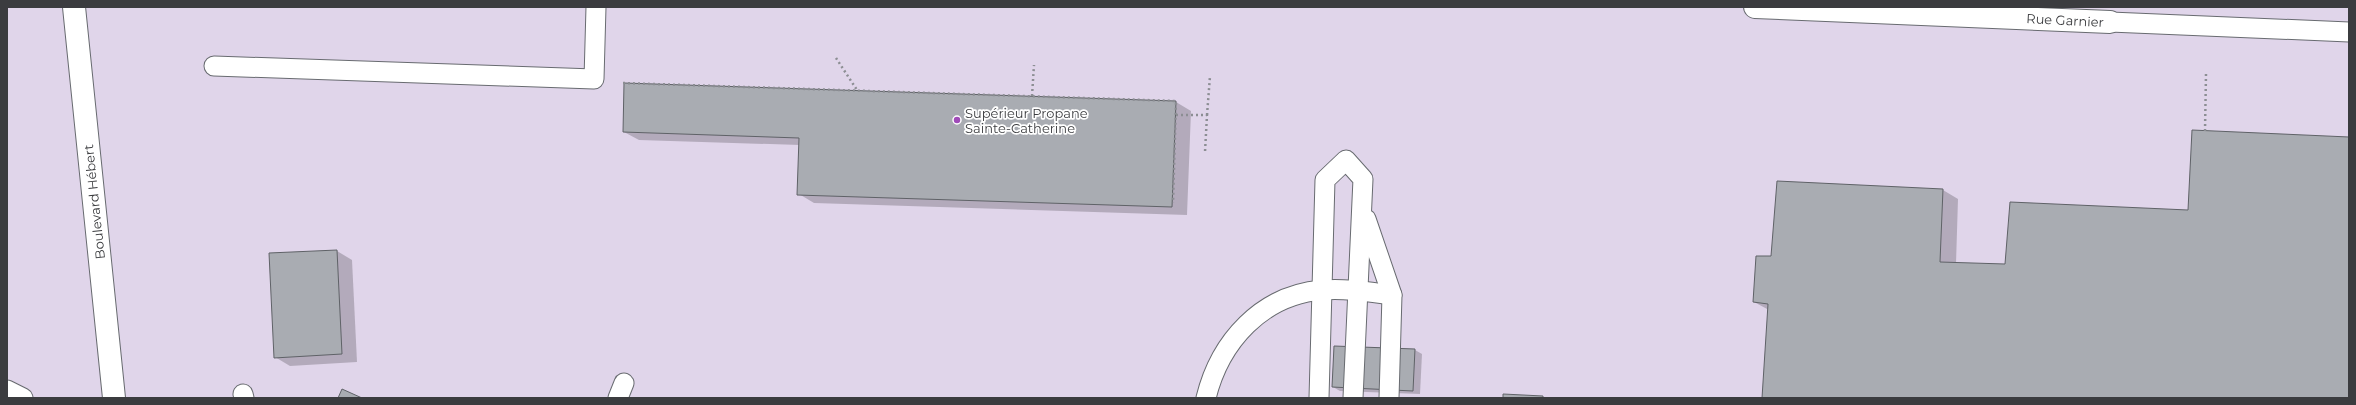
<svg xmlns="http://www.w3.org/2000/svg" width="2356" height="405" viewBox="0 0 2356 405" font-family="Montserrat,sans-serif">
  <rect width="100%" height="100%" fill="#e1e4ea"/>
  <!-- industrial -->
  <rect fill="#e0d5ea" x="7" y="7" width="2342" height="391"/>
  <!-- shadow -->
  <g fill="#0003">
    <path d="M1176,102L1191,111L1187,215L814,203L799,194L800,145L639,140L624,132Z"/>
    <path d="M2349,138V398H1763L1769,310L1754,302L1772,257L1943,190L1958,199L1956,264L2006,265L2189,211Z"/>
    <path d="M337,251L352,260L357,362L290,366L275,357Z"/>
    <path d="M1335,347L1415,350L1422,354L1420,394L1340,391L1333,387Z"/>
  </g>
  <!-- building -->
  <g fill="#a9acb2" stroke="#5f6267">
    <path d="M624,83L1176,101L1172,207L797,195L799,138L623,132Z"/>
    <path d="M2192,130L2349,137V398H1762L1768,304L1753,302L1756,256H1771L1777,181L1943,189L1940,262L2005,264L2010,202L2188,210Z"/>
    <path d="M337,250L342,354L274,358L269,253Z"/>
    <path d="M1334,346L1415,349L1413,391L1332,387Z"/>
    <path d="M342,389L362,398H338Z"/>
    <path d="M1503,394L1543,396V398H1503Z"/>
  </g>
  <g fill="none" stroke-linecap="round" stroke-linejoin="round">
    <defs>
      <g id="lane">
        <path d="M2110,22L2349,32"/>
        <path d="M214,66L594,79L596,7"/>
        <path d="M1366,219L1392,295L1389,398"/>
        <path d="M7,390L23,398"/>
        <path d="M243,394L244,398"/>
        <path d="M618,398L624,383"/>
        <path d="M1206,398C1220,341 1262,295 1322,290C1345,288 1369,292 1392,295"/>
        <path d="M1319,398L1325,180L1346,160L1363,179L1353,398"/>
      </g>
      <g id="street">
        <path d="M74,7L114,398"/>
        <path d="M1755,7L2110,22"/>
      </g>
    </defs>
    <!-- lane casing -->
    <use href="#lane" stroke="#686b70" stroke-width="21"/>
    <!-- street casing -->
    <use href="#street" stroke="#686b70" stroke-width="24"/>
    <!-- path -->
    <g stroke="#8c8e93" stroke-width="2.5" stroke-dasharray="2 3" stroke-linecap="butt">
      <path d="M836,58L857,90"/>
      <path d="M623,83L1176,101L1173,203"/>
      <path d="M1032,96L1034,65"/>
      <path d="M1176,115H1207L1205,152"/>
      <path d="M1207,115L1210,76"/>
      <path d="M2205,131L2206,74"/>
    </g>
    <!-- lane -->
    <use href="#lane" stroke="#fff" stroke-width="19"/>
    <!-- street -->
    <use href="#street" stroke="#fff" stroke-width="22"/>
  </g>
  <!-- markers -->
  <circle fill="#a04bb9" stroke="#fff" stroke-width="1.5" cx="957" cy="120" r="4"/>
  <g text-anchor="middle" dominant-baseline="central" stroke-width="3.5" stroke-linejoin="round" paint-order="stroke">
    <!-- street labels -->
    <g font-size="13" fill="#3b3c3f" stroke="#fff">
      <text transform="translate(2065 20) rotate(3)">Rue Garnier</text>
      <text transform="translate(94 202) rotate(-96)">Boulevard Hébert</text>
    </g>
    <!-- poi labels -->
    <g font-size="13" fill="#3b3c3f" stroke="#fff" text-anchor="start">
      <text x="965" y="113">Supérieur Propane<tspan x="965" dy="15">Sainte-Catherine</tspan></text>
    </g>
  </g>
  <!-- border -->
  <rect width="2356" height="405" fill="none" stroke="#3b3c3f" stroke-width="16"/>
</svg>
